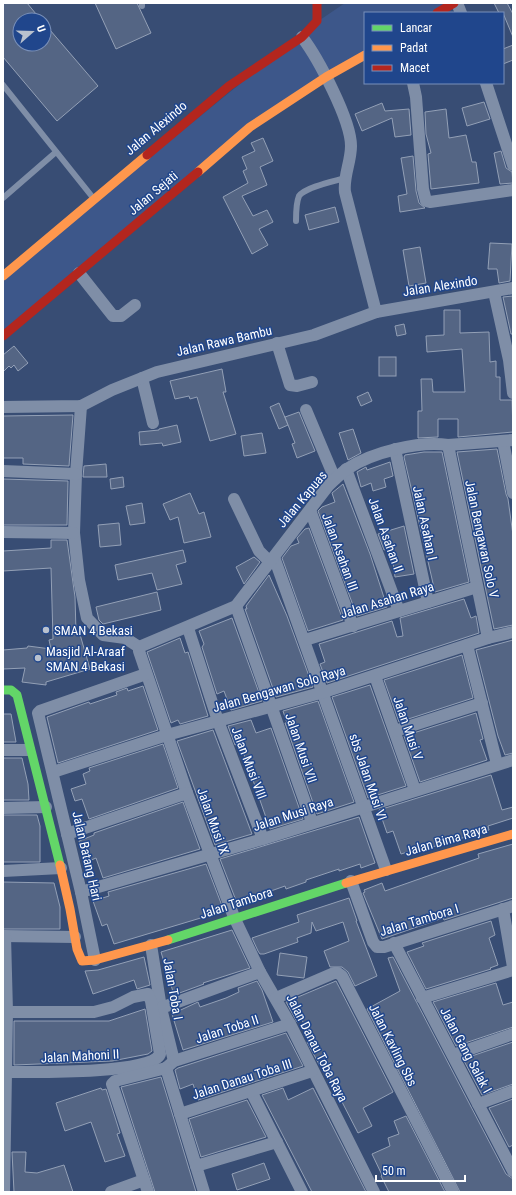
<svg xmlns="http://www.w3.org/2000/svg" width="516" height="1195" viewBox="0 0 516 1195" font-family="'Roboto Condensed',sans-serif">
  <rect width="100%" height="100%" fill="#384d74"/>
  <!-- water -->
  <path fill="#3d578a" d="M345,3H454L437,13H365V55L253,125L3,336V276L314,24Z"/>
  <!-- building -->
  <g fill="#546584" stroke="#93a0b6">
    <path d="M3,3H27L41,20H20V44H44V23L98,86L57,121L3,57Z"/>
    <path d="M95,3H137L151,33L116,49Z"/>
    <path d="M494,3H507L513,14V37L503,13H499Z"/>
    <path d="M513,45V60L503,64V49Z"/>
    <path d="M484,102L490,119L467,126L462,108Z"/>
    <path d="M382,103L385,111L409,109L411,135L395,137L392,118L362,131L355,114Z"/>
    <path d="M446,109L449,138L466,135L472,162H476L479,183L431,189L428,154L431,153L426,134L425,112Z"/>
    <path d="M263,138L273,161L260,167L267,185L242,196L253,216L267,210L273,222L259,229L268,245L252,254L223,197L248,183L243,171L247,169L242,157L255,151L251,143Z"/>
    <path d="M501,151L506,168L512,172L513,183L500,184L494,153Z"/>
    <path d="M413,156L416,191L419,203L425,208L400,212L398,196L407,194L401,158Z"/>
    <path d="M335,207L339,222L309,230L305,215Z"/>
    <path d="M490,243L512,244L510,281L499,283L497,269H488Z"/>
    <path d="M420,247L426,283L409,286L403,250Z"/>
    <path d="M513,296V334H511L503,297Z"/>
    <path d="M444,310H460V333L489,332L490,362L496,361V377H500V400H512L513,432L458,437V419H438V437L418,438V411H422L421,379H432L433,392H465L462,349L427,352L426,336L444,335Z"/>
    <path d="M404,324L406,334L397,336L395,326Z"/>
    <path d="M14,346L28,363L18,371L14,365L11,368L9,366L3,372V355Z"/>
    <rect x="379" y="357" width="17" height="19"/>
    <path d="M222,369L226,392H223L236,434L210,441L197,397L190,399L189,396L175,399L170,381Z"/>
    <path d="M368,392L372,401L361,406L357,397Z"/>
    <path d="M279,403L288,425L279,429L270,407Z"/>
    <path d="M299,412L315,451L297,458L292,444L295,443L285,417Z"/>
    <path d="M73,415L69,466L23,464V458H3V416Z"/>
    <path d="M177,425L181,442L163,446L162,443L140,445L139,432L159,430V429Z"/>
    <path d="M353,429L361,453L348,460L339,433Z"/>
    <path d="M262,433L266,453L244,456L241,436Z"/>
    <path d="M497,449L506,494L508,499L513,535V625L494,629L457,452Z"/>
    <path d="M424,452H442L469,582L435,592L404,457L405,455Z"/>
    <path d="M390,462L393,476L384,479L386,487L373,491L371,483L361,487L357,472L366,467L367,470Z"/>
    <path d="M106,464L107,477H83L84,466Z"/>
    <path d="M123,477L124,487L111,489L110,479Z"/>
    <path d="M3,479L68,481L67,525H3Z"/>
    <path d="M343,484L370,554L387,607L357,616L318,511L322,507L335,502L332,493Z"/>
    <path d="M190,493L199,514L204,512L211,537L184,543L178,517L170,520L163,504Z"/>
    <path d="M142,503L145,523L130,525L126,506Z"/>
    <path d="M119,523L121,545L100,547L98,525Z"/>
    <path d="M404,526L414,574L395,577L391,548L384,550L378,534Z"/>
    <path d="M309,528L343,620L308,631L282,558L291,546L299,543L297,538L305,529Z"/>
    <path d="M51,540H67L75,597L76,632L79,631L90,669L46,682V685L22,682L25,668L3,669V650L27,648L28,646L51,649L49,640L53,639L51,568L3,571V551L51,548Z"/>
    <path d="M183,550L186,562L176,565L182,584L157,590L152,573L118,580L115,565Z"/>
    <path d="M254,557L260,562L244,584L236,567Z"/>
    <path d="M269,575L287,616L313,687L276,697L245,609H247L246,606Z"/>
    <path d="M157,592L161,610L103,624L99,620L96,607Z"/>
    <path d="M464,599L471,618L476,616L479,633L327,683L320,664L325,662L319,644L392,621L397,637L403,636L400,618Z"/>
    <path d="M232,618L262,701L231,710L224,691L217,694L202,647L204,644L199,631Z"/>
    <path d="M180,638L185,653L188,652L208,716L180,724L178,720L171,723L147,652Z"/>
    <path d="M513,640V753L505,755L498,736L476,650Z"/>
    <path d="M462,655L473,698L399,722L384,680Z"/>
    <path d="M370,685L406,786L368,798L332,697Z"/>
    <path d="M143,686L158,730L58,763L47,717L89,702L90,704L117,695L116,692L127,688L128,691Z"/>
    <path d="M318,701L354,802L317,814L285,723H287L283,711Z"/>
    <path d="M476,713L483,739L480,740L487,760L420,782L404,736Z"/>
    <path d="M3,714H11L16,742H3Z"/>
    <path d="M251,720L256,733L271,728L303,819L270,829L240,743L235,745L228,726Z"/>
    <path d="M213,730L252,834L215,845L177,741Z"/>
    <path d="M163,744L178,788L89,819L82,799L75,801L71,789L86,784L83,774L90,771L89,768Z"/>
    <path d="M3,758H22L28,784L29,800H3Z"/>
    <path d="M491,775L502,810L513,807V818L488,826L489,830L432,847L431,845L401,854L393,831L387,833L379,810Z"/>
    <path d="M183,802L200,849L103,878L96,858L87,862L79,841L94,835V833Z"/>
    <path d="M3,815H37L40,826V862H3Z"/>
    <path d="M359,817L375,863L361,868L360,864L339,871V869L306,880V882L286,889L285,886L237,903L220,859Z"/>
    <path d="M513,844V898L444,920L443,918L382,939L363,893L365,892L364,890L382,883L385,891L479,858L478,854Z"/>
    <path d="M206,864L224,911L114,944L107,924L102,926L93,901L109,896L108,892Z"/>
    <path d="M3,882L54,883L60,907V929H3Z"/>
    <path d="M349,898L357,921H356L377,976L355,986L348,972L342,967H330L324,951L349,941L343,922L316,931L312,922L311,933L297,938L298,942L264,954H260L258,951L252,938L299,922L297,915Z"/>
    <path d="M491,921L495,935L489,938L498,965L490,968L491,969L426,989L407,952L424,946L422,943Z"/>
    <path d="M232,930L250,968L203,983L204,984L174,995L161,952Z"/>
    <path d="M280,953L307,957L304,978L277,975Z"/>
    <path d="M144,957L150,985L137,989L134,980L93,994L85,971L98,970Z"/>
    <path d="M393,957L506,1174L513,1179V1192H460L367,1009L400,991L388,958Z"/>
    <path d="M257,981L262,990L273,1022L183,1050L172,1014L198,1002L200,1007L226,998L239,992L238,988Z"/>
    <path d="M336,981L393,1092L363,1108L372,1126L358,1133L323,1065L320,1066L307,1042L312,1040L302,1020L297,1022L286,1002Z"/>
    <path d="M496,983L503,1005L513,1002V1027L456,1046L433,1002Z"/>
    <path d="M145,1009L152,1051L148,1054L112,1061L14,1065V1021H109Z"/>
    <path d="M286,1033L303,1066L198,1100L193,1084L180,1089L175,1070L178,1068Z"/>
    <path d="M513,1042V1084L482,1095L463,1059Z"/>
    <path d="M161,1077L173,1116L196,1192H155L121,1087Z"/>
    <path d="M101,1088L102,1090L106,1089L120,1133L117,1134L125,1156L105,1162L91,1122L65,1131L56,1103Z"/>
    <path d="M283,1088L288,1100L313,1088L366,1192H312L262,1095Z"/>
    <path d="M513,1099V1145L509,1147L489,1108Z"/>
    <path d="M247,1100L266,1137L201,1157L189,1119Z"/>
    <path d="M406,1116L445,1192H389L381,1176L382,1175L372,1154L390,1146L388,1138L399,1134L394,1121Z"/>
    <path d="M12,1152H26L25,1172L37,1173L64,1165L73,1192H14Z"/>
    <path d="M264,1163L270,1179L237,1190L232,1174Z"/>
  </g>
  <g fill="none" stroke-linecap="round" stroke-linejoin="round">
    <!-- lane -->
    <g stroke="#7f8ea7" stroke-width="6">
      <path d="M142,3V6"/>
      <path d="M3,85L94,199"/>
      <path d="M3,198L56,152"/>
      <path d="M296,221C296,214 296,203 299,196C305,187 335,181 345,178"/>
    </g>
    <!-- street -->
    <g stroke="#7f8ea7" stroke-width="12">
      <path d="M457,3L461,13"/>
      <path d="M302,37C318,58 351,120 351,146C351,162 343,177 345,192L376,312L513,288"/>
      <path d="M413,83L416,97L423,189L426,201L430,202L513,190"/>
      <path d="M486,83L513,165"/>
      <path d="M79,273L113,316H121L135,305"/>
      <path d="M494,292L509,360L513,393"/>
      <path d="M277,343L290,385L297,386L312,382"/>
      <path d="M142,378L153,423"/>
      <path d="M81,406L76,474L74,533L79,580L87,618L103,635L125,638L139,647"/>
      <path d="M3,407L81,406L112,390L157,372L314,335L376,312"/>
      <path d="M306,410L335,479"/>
      <path d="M503,441L513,493"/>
      <path d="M448,445L488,638"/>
      <path d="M395,449L428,602"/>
      <path d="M346,469L399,611"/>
      <path d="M3,471L76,474"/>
      <path d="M234,499L259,551L270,562"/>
      <path d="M310,510L353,626"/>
      <path d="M3,532L74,533"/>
      <path d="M274,557L386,870"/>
      <path d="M236,606L312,822"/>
      <path d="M188,628L218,721L263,839"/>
      <path d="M305,640L477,587"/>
      <path d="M467,645L497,764"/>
      <path d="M139,647V651L187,793L234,917L260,972L290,1024L374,1192"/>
      <path d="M139,647L236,606L328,486C334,480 340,474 347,469C372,452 419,441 448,445L513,440"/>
      <path d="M375,676L415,790"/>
      <path d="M395,731L482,703"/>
      <path d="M3,750H29"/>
      <path d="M53,772L167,735L324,692L488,638L513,632"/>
      <path d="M3,808L46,807"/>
      <path d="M67,834L187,793"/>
      <path d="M3,871L61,868"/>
      <path d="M351,881L373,942L377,947H384L513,906"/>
      <path d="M81,892L263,839L513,760"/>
      <path d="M503,909L513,967"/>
      <path d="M3,936L75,937"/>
      <path d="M394,943L513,1171"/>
      <path d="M151,945L161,1008L174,1061"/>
      <path d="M95,960L81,892L38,713L40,711L146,674"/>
      <path d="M276,998L334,973H338L342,976L453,1192"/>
      <path d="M422,998L513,970"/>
      <path d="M161,1008L260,972"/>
      <path d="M453,1055L513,1034"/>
      <path d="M166,1068L174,1061L290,1024"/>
      <path d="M166,1068L204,1192"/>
      <path d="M3,1072C27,1072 152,1075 160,1054L151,1001L148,994L133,997L113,1007L94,1012H7"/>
      <path d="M251,1091L302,1192"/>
      <path d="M478,1104L513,1091"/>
      <path d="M180,1114L312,1071"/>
      <path d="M196,1166L277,1142"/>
      <path d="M4,1192L7,1012L5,936"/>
      <path d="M111,1192L144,1180"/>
      <path d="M148,1192L112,1084L115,1081L166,1068"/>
    </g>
    <!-- fast -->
    <g stroke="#63d668" stroke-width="9">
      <path d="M3,690H11L17,695L60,865"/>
      <path d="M168,940L346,883"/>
    </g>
    <!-- slow -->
    <g stroke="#ff974d" stroke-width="9">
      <path d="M198,172L250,127L326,77L365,55"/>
      <path d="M3,276L147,155"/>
      <path d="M60,865L70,909L77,949L82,961L95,960L168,940"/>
      <path d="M346,883L513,834"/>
    </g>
    <!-- jam -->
    <g stroke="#b3261e" stroke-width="9">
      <path d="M437,13L454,3"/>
      <path d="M147,155L229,86L302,37L317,21V3"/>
      <path d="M3,336L198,172"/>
    </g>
  </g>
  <!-- markers -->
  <g fill="#b9c1ce" stroke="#20468c" stroke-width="1.5">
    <circle cx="46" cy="630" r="4"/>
    <circle cx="38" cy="658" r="4"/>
  </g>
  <g text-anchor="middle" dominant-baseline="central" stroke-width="3" stroke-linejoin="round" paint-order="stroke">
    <!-- street labels -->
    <g font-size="13" fill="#fff" stroke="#20468c">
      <text transform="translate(156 128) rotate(-40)">Jalan Alexindo</text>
      <text transform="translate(153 193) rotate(-40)">Jalan Sejati</text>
      <text transform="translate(440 286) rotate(-9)">Jalan Alexindo</text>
      <text transform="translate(224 341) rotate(-13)">Jalan Rawa Bambu</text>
      <text transform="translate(302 499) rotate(-50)">Jalan Kapuas</text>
      <text transform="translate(425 523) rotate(78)">Jalan Asahan I</text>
      <text transform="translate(386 535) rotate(70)">Jalan Asahan II</text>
      <text transform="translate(482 539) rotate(78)">Jalan Bengawan Solo V</text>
      <text transform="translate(340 552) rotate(70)">Jalan Asahan III</text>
      <text transform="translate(387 600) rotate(-17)">Jalan Asahan Raya</text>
      <text transform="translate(279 689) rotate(-16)">Jalan Bengawan Solo Raya</text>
      <text transform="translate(408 728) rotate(71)">Jalan Musi V</text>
      <text transform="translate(301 748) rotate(71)">Jalan Musi VII</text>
      <text transform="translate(249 763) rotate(69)">Jalan Musi VIII</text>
      <text transform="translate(368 777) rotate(71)">sbs Jalan Musi VI</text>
      <text transform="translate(293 814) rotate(-18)">Jalan Musi Raya</text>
      <text transform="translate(213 821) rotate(70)">Jalan Musi IX</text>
      <text transform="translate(446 840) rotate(-16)">Jalan Bima Raya</text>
      <text transform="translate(87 856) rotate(77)">Jalan Batang Hari</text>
      <text transform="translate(236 903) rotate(-18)">Jalan Tambora</text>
      <text transform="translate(419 920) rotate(-17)">Jalan Tambora I</text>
      <text transform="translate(173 989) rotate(80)">Jalan Toba I</text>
      <text transform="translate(227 1029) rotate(-18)">Jalan Toba II</text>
      <text transform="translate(393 1045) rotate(63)">Jalan Kavling Sbs</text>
      <text transform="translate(317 1048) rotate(63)">Jalan Danau Toba Raya</text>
      <text transform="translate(466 1050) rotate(62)">Jalan Gang Salak I</text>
      <text transform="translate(80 1056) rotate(-3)">Jalan Mahoni II</text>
      <text transform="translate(242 1079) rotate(-18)">Jalan Danau Toba III</text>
    </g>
    <!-- poi labels -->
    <g font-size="13" fill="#fff" stroke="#20468c" text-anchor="start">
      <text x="54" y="630">SMAN 4 Bekasi</text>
      <text x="46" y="651">Masjid Al-Araaf<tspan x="46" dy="15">SMAN 4 Bekasi</tspan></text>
    </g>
  </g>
  <!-- border -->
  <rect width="516" height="1195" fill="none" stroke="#ffffff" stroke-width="8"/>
  <!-- legend -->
  <rect x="364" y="12" width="140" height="72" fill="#20468c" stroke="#7990ba"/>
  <rect x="372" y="25" width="20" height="6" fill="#63d668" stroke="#7990ba"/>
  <text x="400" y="32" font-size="12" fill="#ffffff">Lancar</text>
  <rect x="372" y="45" width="20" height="6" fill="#ff974d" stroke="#7990ba"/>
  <text x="400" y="52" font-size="12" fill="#ffffff">Padat</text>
  <rect x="372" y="65" width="20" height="6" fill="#b3261e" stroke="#7990ba"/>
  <text x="400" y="72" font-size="12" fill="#ffffff">Macet</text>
  <!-- north arrow -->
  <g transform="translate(32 32) rotate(70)"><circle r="19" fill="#20468c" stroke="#7990ba"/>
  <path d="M0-3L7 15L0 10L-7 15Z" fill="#b9c1ce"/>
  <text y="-6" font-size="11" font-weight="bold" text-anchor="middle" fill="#ffffff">U</text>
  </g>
  <!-- scale -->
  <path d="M376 1175v6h89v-6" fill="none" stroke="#ffffff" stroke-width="2"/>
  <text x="382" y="1175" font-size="12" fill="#ffffff" stroke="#20468c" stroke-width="3" paint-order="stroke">50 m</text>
</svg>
